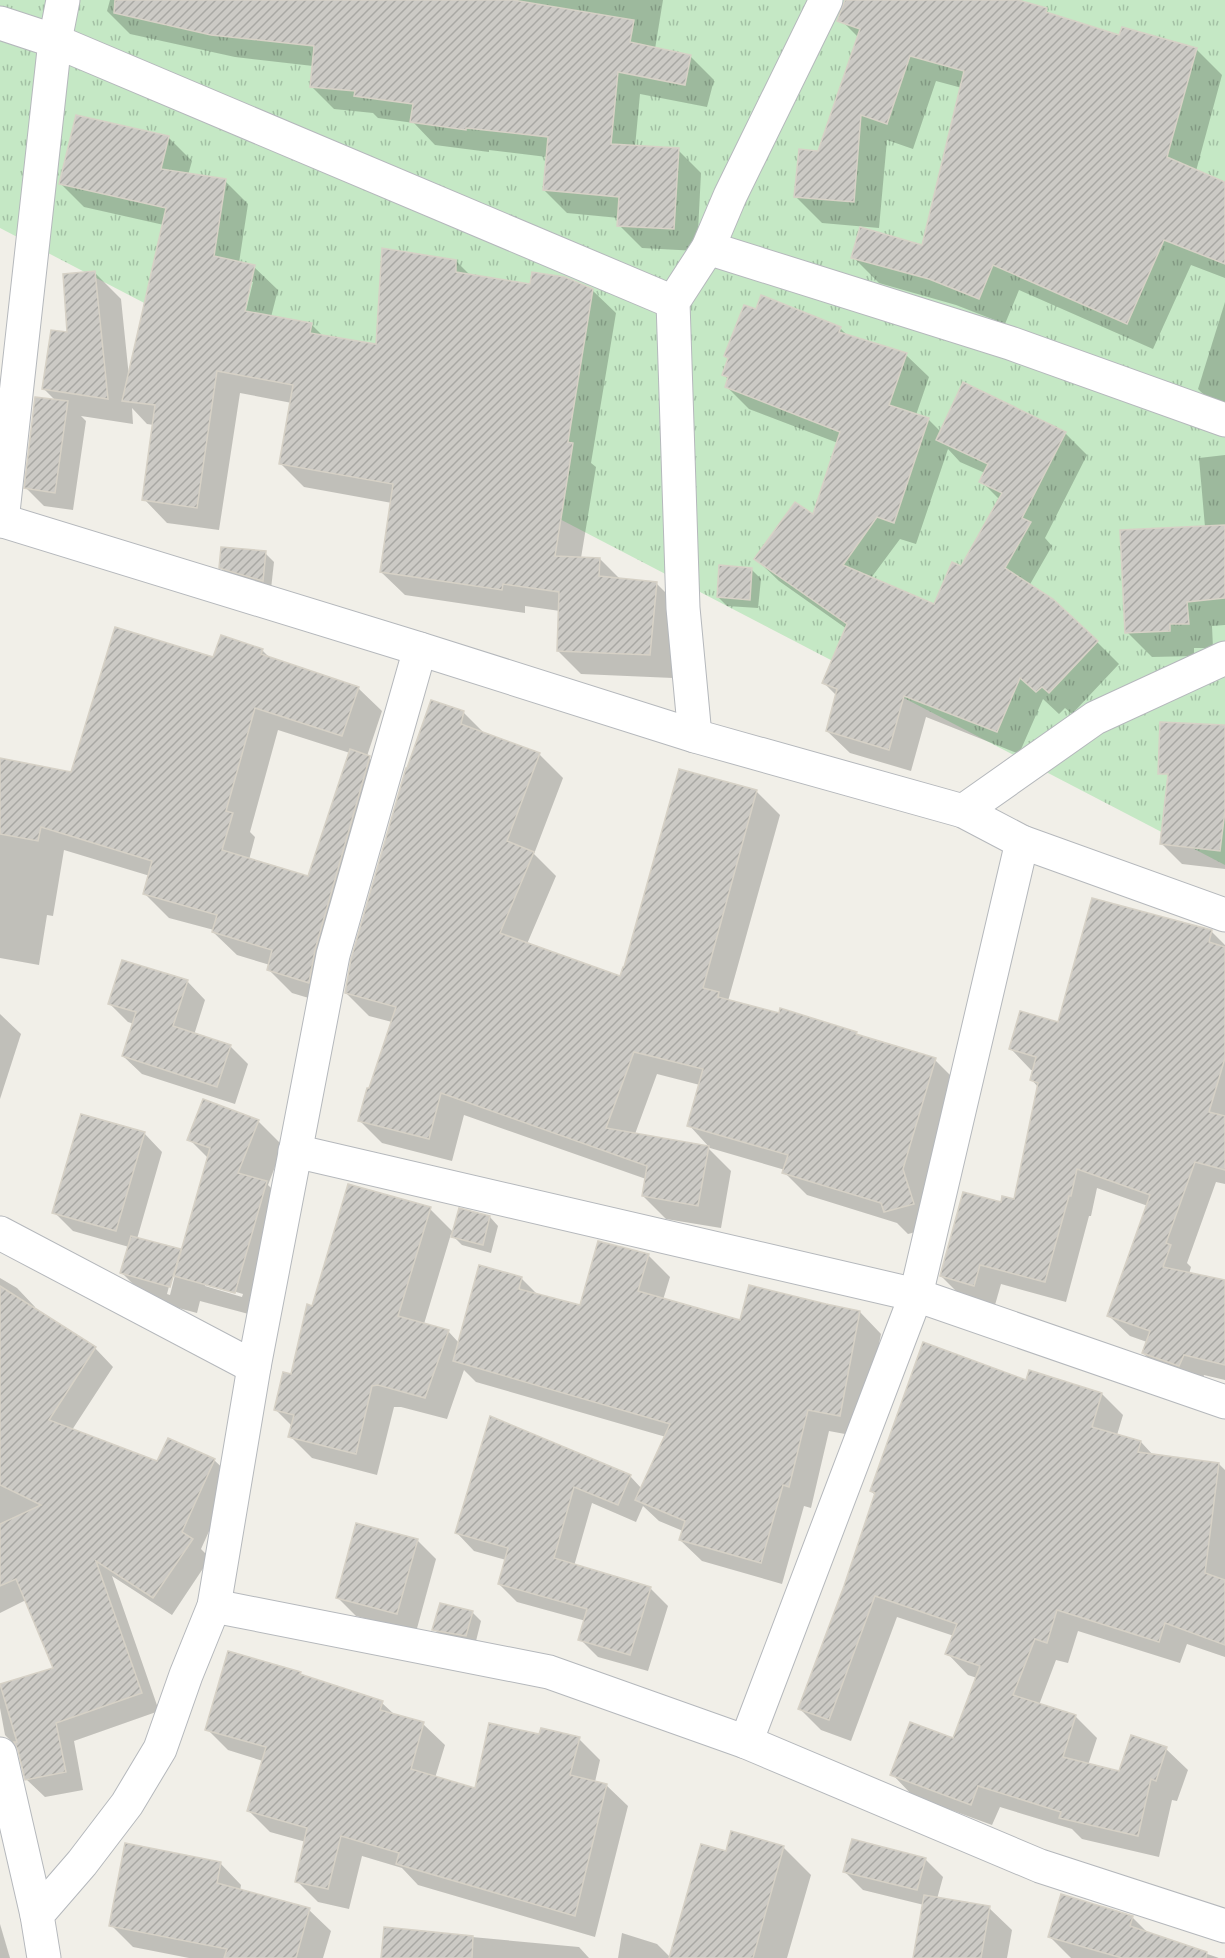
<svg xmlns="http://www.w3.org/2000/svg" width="1225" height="1958" viewBox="0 0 1225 1958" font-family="'Varela Round',sans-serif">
  <defs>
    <pattern id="grass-tufts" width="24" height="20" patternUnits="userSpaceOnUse" patternTransform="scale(1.5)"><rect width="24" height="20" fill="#c5e8c5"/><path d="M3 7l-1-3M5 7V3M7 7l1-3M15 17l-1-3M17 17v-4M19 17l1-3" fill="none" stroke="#a3c0a4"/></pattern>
    <pattern id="building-hatch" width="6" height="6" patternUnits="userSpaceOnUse" patternTransform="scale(1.5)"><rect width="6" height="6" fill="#cccac5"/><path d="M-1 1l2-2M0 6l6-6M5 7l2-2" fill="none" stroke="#a9a8a4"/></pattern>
  </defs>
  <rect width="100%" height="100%" fill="#f1efe8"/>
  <!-- grass -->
  <path fill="url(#grass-tufts)" d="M0,0H1225V865L0,228Z"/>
  <!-- shadow -->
  <g fill="#0003" fill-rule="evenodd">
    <path d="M110,0H663L655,49L690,56L714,80L707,107L640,94L635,147L678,150L701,173L697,251L642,248L619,225V218L567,213L544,190L547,157L489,150V152L435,145L414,123L378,118L373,113L334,109L311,86L313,66L235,57L130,34L107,11Z"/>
    <path d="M851,0H1013L1046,10L1052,15L1120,37L1196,49L1222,75L1196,171L1225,183V278L1191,265L1153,349L1019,290L1005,324L956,305L879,283L853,257L923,246L962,88L936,81L913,149L887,140L879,228L822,223L796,197L819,152L859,38L843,22Z"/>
    <path d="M168,137L192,161L188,175L225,181L248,204L239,263L254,267L278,290L271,317L312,325L323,336L377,346L456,261L471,276L531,286L592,290L616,313L591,463L596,467L581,558L600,559L621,580L657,584L680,607L673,678L581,674L558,651L560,611L525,606V613L405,595L381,572L392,503L304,487L281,464L292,403L240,393L219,530L167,523L144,499L154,425L147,424L132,408L133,424L81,416L86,421L73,510L44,506L26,488L56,401L44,389L95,273L121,299L129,377L164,225L84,207L61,184ZM250,282H253L244,319L241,318Z"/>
    <path d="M1225,302V415L1198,389Z"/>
    <path d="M840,328L848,336L906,355L929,377L916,415L928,419L941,432L1065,433L1087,455L1045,538L1052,546L1029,586L1097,642L1119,664L1072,714L1065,708L1059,714L1043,699L1019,754L926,717L911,771L850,753L827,731L837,696L824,683L847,629L779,581L756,559L814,517L838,443L749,409L727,387L729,380L724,375ZM948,449L960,462L985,473L981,481L1000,500L962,568L935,606L871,578L900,539L916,544Z"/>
    <path d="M1225,455V625L1212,626L1213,648H1194V656L1152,657L1127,632L1205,527L1199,458Z"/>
    <path d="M265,553L274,562L271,589L229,576L220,567Z"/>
    <path d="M752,570L761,579L758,608L727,606L718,597Z"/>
    <path d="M262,650L271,659L358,688L382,711L367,756L393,781L332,1005L292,993L269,970L270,965L237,955L213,932L214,930L169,918L145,894L150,876L64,850L53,916L47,915L39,965L0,958V760L72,773L214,659ZM278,730L350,753L309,878L249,860L255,837L250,832Z"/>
    <path d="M432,702L464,713L485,734L540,755L563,778L534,854L556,876L527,944L621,978L680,771L757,792L780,815L728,1001L856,1033L861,1037L935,1060L958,1083L935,1227L908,1234L897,1223L807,1195L784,1172L785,1170L710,1148L689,1125L700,1085L657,1074L635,1134L708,1148L731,1171L721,1228L666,1219L643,1196L646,1179L464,1115L452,1161L382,1143L359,1120L392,1022L369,1016L346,993Z"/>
    <path d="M1225,778V869L1182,864L1162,844Z"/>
    <path d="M1212,932L1225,945V1184L1216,1182L1187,1263L1191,1267L1189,1274L1225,1281V1380L1204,1375L1200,1386L1164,1374L1143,1353L1147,1342L1130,1336L1109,1316L1148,1206L1097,1188L1091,1216H1089L1066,1302L1001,1284L995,1305L962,1297L941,1276L1002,1204L1015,1201L1038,1087L1032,1080L1034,1070H1031L1011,1049L1059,1024Z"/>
    <path d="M187,981L205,1000L194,1035L230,1046L248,1064L235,1104L142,1074L123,1056L134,1024L128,1022L110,1004Z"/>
    <path d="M0,1014L21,1034L0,1099Z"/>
    <path d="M258,1121L283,1146L268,1185L291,1208L260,1317L200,1301L197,1313L149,1300L122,1273L129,1247L73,1231L54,1212L144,1133L162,1152L137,1239L180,1251L182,1253L209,1159L189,1139ZM174,1267H177L170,1295L167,1294ZM205,1283L243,1294L242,1297L205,1286Z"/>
    <path d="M430,1209L454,1233L490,1217L498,1226L491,1253L462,1245L451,1234L424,1324L448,1331L459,1343L522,1279L539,1296L581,1307L648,1255L670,1277L663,1300L741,1322L860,1312L881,1334L861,1437L829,1431L811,1508L804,1506L782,1584L702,1561L680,1540L683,1531L659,1521L643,1506L636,1522L592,1503L574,1566L650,1588L668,1606L648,1671L598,1657L580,1639L586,1621L517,1602L499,1584L506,1560L474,1551L457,1533L491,1418L630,1476L642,1489L666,1437L476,1382L464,1370L447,1419L401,1407H394L377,1475L312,1458L290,1436L293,1427L275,1409L292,1376L313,1307Z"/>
    <path d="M0,1278L17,1288L35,1307L34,1310L95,1348L113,1367L72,1430L158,1463L214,1460L233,1478L201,1549L210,1558L172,1615L112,1576L159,1711L74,1741L83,1790L45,1797L26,1779L20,1750L5,1735L0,1708V1685L55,1669L26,1600L0,1613Z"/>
    <path d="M1027,1382L1102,1394L1123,1415L1117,1435L1141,1442L1153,1455L1219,1464L1225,1470V1657L1187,1644L1180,1663L1078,1631L1068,1663L1056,1660L1039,1705L1075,1716L1097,1738L1088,1765L1120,1773L1132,1737L1166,1749L1188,1770L1177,1801L1172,1800L1159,1857L1082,1839L1072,1829L1000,1807L992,1825L913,1796L892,1774L954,1740L977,1678L968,1675L947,1653L954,1636L897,1617L851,1741L821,1730L800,1709L846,1586L876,1496L871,1491Z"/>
    <path d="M417,1540L436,1559L416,1632L356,1616L337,1597Z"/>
    <path d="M472,1612L481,1621L475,1645L443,1638L434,1629Z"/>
    <path d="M300,1674L303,1677L382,1703L395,1715L423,1724L445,1745L435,1778L476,1790L540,1736L579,1739L600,1760L595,1782L606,1785L628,1806L595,1937L418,1885L402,1868L362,1856L349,1909L318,1902L297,1881L306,1842L270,1832L249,1811L263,1761L228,1750L207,1729Z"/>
    <path d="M732,1833L784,1848L811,1875L787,1958H618L622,1933L657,1944L670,1957L727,1853Z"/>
    <path d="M925,1859L943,1877L937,1899L989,1908L1012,1930L1007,1958H915L924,1905L863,1890L844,1871Z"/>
    <path d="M220,1863L241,1885L240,1891L309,1910L331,1931L323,1958H189L133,1947L111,1925Z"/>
    <path d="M1132,1917L1149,1934L1219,1958H1071L1050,1937Z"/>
    <path d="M0,1924L10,1958H0Z"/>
    <path d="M385,1929L579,1947L589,1958H382Z"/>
  </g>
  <!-- building -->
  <g fill="url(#building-hatch)" stroke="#d6d1c6" stroke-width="1.5">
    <path d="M115,0H513L634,20L630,42L691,55L685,85L618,72L611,144L679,148L674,229L617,226L619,197L543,190L548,137L466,128V130L410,122L413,104L354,96L355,91L310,87L314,46L211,35L114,13Z"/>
    <path d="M845,0H1018L1047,8L1046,12L1119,35L1122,27L1197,48L1167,157L1225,182V264L1164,240L1127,324L993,265L979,299L929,279L851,258L860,227L922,245L964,71L910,56L887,124L861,115L854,202L794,197L799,149L818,151L860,29L837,21Z"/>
    <path d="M76,115L169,136L161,169L226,179L214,256L255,265L245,311L312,323L310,333L376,344L382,248L456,260V272L530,284L532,272L565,277L593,289L568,442L573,443L555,556L600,558L599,576L657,582L650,655L557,651L559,592L503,584L502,590L380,572L393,484L279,464L293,385L217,371L197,508L142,500L155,405L122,401L166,208L59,184Z"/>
    <path d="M95,271L108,399L42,389L51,330L67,332L63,274Z"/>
    <path d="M761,295L841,327L839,332L907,353L889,405L929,418L894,523L877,517L843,565L934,604L952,562L961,566L1002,493L979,482L988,464L936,440L963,382L1066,432L1022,518L1031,522L1005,568L1053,599L1098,641L1049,693L1042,687L1036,692L1020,678L997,732L904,696L889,750L826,731L837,689L822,683L847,624L754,559L795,502L813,514L840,432L725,387L728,377L722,375L728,358L724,356L744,305L756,309Z"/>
    <path d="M35,397L68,401L55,493L24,488Z"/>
    <path d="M1225,525V598L1187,602L1189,624H1170V631L1125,633L1120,530Z"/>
    <path d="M221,547L266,551L263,581L219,568Z"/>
    <path d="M719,565L752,568L750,600L717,597Z"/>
    <path d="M115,627L213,657L221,635L263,649L261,654L359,687L342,736L255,708L226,811L233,813L222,850L308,876L350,749L370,756L315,950L309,983L267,970L272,950L212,932L217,915L143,894L152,861L41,827L38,841L0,834V758L71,772Z"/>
    <path d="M431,700L464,711L461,724L540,753L507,841L534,852L500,933L620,976L623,967H624L679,769L757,790L703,988L719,992L718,997L779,1013L780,1008L857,1032L856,1034L936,1058L903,1169L914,1204L884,1212L881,1203L782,1173L788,1155L687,1126L703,1069L634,1052L606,1128L709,1146L698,1206L642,1196L647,1166L441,1093L429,1139L358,1121L367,1088H369L396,1007L345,993L351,959L406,768H407Z"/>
    <path d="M1160,722L1225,725V811L1220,851L1160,844L1168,774H1158Z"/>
    <path d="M1092,898L1212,930L1209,942L1225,947V1058L1209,1112L1225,1116V1170L1195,1162L1166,1243L1171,1245L1163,1267L1225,1280V1365L1184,1355L1179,1366L1142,1353L1150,1331L1107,1316L1150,1195L1077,1169L1071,1196H1069L1045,1282L980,1265L974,1286L940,1276L963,1192L1001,1202L1002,1196L1014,1199L1038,1083L1030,1080L1036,1057L1009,1049L1020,1011L1058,1022Z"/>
    <path d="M122,960L188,980L173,1026L231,1045L217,1087L122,1056L136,1012L108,1004Z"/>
    <path d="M203,1099L259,1120L238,1173L267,1181L235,1293L174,1276L210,1148L187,1140Z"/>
    <path d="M81,1114L145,1132L116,1231L52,1213Z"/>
    <path d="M348,1184L431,1207L398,1316L449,1330L425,1398L378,1385L372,1386L356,1454L288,1437L294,1415L274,1410L283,1372L291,1374L307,1304L312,1306Z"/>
    <path d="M459,1208L490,1216L483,1245L451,1237Z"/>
    <path d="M131,1236L181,1249L170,1287L120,1273Z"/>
    <path d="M598,1241L649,1254L638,1291L740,1320L749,1285L826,1304L860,1311L840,1416L808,1410L789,1487L783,1485L761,1563L679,1540L685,1521L635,1500L670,1424L453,1361L479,1265L522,1277L519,1289L580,1305Z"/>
    <path d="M0,1286L96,1347L49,1420L157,1461L168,1438L215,1459L182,1532L193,1539L153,1598L96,1561L142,1693L56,1723L66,1772L25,1780L18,1750L14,1742H17L0,1684L53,1668L16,1579L0,1586V1524L41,1505L0,1485Z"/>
    <path d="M923,1342L1026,1380L1029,1370L1102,1393L1092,1427L1141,1441L1138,1452L1219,1463L1205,1573L1225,1580V1645L1165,1623L1159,1642L1057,1610L1047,1643L1035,1639L1013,1695L1076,1715L1063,1757L1119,1771L1131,1735L1167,1747L1156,1781L1151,1779L1138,1836L1059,1818L1061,1812L978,1786L971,1805L890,1775L910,1722L953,1738L980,1666L945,1654L957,1624L875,1596L829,1720L798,1709L844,1586L875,1493L870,1491Z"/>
    <path d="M490,1416L631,1475L618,1505L574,1487L554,1558L651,1587L630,1655L578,1640L587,1609L498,1584L508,1548L455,1533Z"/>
    <path d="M356,1523L418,1539L397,1614L336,1598Z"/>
    <path d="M440,1603L473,1611L466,1636L432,1630Z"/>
    <path d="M228,1651L301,1672L300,1674L383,1701L380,1710L424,1722L411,1769L475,1788L489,1723L539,1734L541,1728L580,1737L570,1775L607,1784L575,1916L396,1864L399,1853L341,1836L328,1889L295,1882L307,1828L247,1811L266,1747L205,1730Z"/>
    <path d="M731,1831L784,1846L753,1958H669L701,1844L726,1851Z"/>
    <path d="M852,1839L926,1858L917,1890L843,1872Z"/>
    <path d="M125,1843L221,1862L217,1883L310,1908L296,1958H224L227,1949L109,1926Z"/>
    <path d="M1061,1894L1133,1916L1130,1926L1207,1952L1206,1958H1122L1048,1937Z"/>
    <path d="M924,1895L990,1906L981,1958H913Z"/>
    <path d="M384,1927L473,1936L472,1958H381Z"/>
  </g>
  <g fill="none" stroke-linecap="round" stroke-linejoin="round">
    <defs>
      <g id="minor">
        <path d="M0,23L55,41L673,302"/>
        <path d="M708,248L1010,343L1225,420"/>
        <path d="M0,520L420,649L695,736L963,811L1022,842L1225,915"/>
        <path d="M2,521L55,41L63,0"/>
        <path d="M695,736L683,608L673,302L708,248L730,196L826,0"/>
        <path d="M963,811L1095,718L1225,658"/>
        <path d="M295,1151L916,1295L1225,1402"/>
        <path d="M0,1233L254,1367"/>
        <path d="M214,1606L549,1672L746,1742L1040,1866L1225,1926"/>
        <path d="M746,1742L916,1295L1022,842"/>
        <path d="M0,1754L37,1915"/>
        <path d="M44,1958L37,1915L82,1863L127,1804L160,1749L186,1675L214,1606L254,1367L333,955L420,649"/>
      </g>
    </defs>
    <!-- minor casing -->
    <use href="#minor" stroke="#b5b8bc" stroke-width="35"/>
    <!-- minor -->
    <use href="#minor" stroke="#fff" stroke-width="33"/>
  </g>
</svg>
